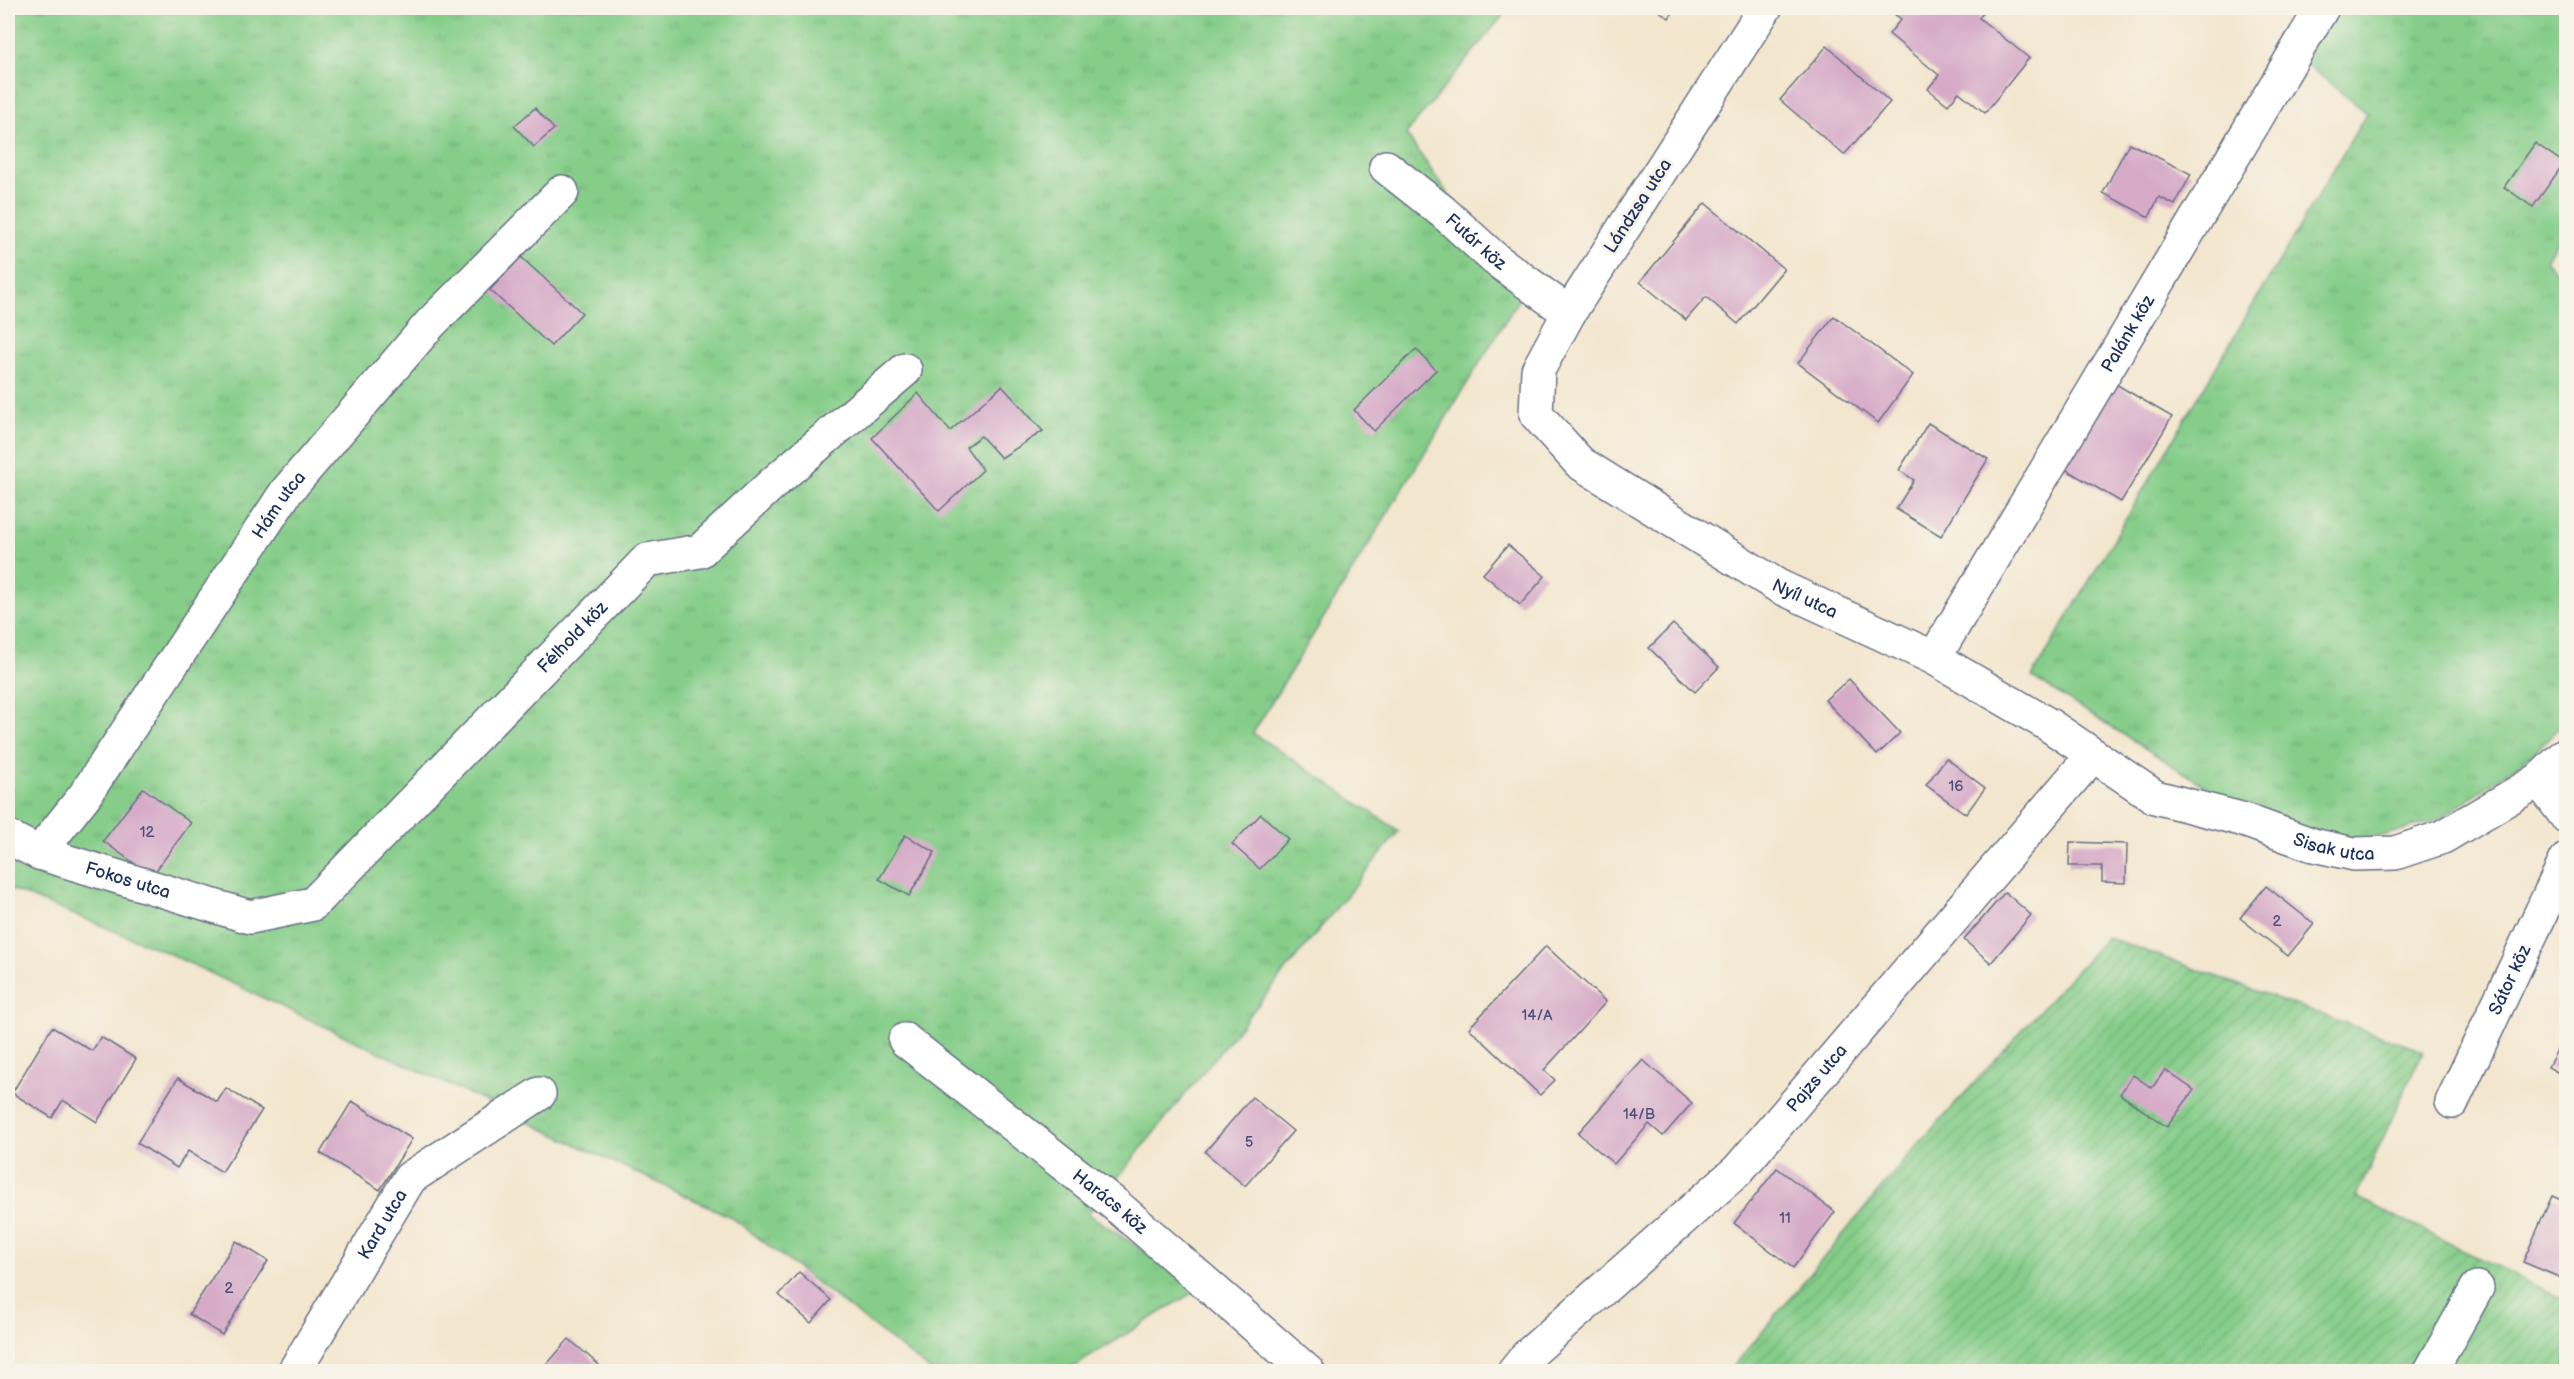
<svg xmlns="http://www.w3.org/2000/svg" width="2574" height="1379" viewBox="0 0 2574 1379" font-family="'Balsamiq Sans',sans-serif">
  <defs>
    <pattern id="grass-tufts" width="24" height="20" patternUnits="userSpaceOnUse" patternTransform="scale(1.5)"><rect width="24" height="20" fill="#85cd89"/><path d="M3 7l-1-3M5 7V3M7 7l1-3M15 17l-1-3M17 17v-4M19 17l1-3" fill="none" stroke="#72b079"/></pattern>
    <pattern id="garden-furrows" width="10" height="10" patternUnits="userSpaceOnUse" patternTransform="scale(1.5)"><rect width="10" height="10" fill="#85cd89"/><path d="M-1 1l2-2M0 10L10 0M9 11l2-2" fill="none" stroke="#72b079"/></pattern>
  </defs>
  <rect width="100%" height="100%" fill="#f7f3e8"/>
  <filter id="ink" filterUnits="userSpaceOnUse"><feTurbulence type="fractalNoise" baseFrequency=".0167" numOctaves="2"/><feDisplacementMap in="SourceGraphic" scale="12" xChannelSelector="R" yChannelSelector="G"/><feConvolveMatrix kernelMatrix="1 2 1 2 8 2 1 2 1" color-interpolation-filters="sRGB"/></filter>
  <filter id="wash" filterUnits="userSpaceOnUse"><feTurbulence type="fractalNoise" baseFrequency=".008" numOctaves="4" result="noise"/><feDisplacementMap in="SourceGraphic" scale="24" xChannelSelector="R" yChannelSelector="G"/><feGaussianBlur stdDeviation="1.35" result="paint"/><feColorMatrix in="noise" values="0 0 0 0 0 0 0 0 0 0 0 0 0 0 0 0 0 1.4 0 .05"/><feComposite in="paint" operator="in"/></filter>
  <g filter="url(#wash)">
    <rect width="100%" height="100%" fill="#f3e6ce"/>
    <!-- grass -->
    <g fill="url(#grass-tufts)" stroke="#507e74" stroke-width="1.5">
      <path d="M8,8H1509L1406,134L1520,297L1253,733L1399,831L1088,1214L1200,1288L1067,1371H931L731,1217L161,950L8,888Z"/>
      <path d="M2334,8H2566V227L2546,260L2566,284V722L2529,757L2440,819L2368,840L2281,834L2032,677L2367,113L2302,61Z"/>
    </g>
    <!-- garden -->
    <path fill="url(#garden-furrows)" stroke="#507e74" stroke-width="1.5" d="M2107,937L2423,1051L2356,1197L2566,1301V1371L1729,1372L1913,1150Z"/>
    <g id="blocks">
      <!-- building -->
      <g fill="#d6abc8">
        <path d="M1655,8H1676L1669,18Z"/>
        <path d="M1886,8H1987L1979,18L2029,58L1985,113L1959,92L1948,105L1928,89L1939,75L1889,34L1901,19Z"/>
        <path d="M1827,46L1890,102L1844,155L1780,100Z"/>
        <path d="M535,108L554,129L534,147L514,126Z"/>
        <path d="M2129,143L2191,174L2175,205L2159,197L2149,217L2103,193Z"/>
        <path d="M2535,143L2564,163L2533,207L2504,187Z"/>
        <path d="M1705,203L1784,269L1738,324L1706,297L1686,320L1640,282Z"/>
        <path d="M521,257L582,313L551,346L490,290Z"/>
        <path d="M1834,316L1913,375L1878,423L1798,363Z"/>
        <path d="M1416,349L1436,370L1374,431L1354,410Z"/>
        <path d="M2109,380L2172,417L2121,502L2058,465Z"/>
        <path d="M1002,386L1043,431L1001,458L981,436L966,447L983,470L939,511L872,438L918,393L950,431Z"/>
        <path d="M1928,423L1988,459L1941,536L1896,509L1914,480L1899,470Z"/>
        <path d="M1508,545L1545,576L1520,605L1483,574Z"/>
        <path d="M1673,624L1719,667L1695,692L1649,648Z"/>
        <path d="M1849,679L1900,733L1877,755L1825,700Z"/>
        <path d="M1946,758L1985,788L1966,814L1926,785Z"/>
        <path d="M143,788L191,823L152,876L103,841Z"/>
        <path d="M1261,814L1288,839L1260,869L1232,844Z"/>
        <path d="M905,835L935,852L909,896L879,879Z"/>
        <path d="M2070,842L2127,844L2126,883L2102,882V866H2069Z"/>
        <path d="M2266,886L2314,924L2288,956L2240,918Z"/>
        <path d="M2005,892L2031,915L1991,963L1964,940Z"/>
        <path d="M1546,946L1606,1002L1544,1070L1555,1080L1540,1095L1469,1028Z"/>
        <path d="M52,1027L92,1051L101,1037L136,1059L97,1122L63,1100L52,1118L12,1093Z"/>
        <path d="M2566,1033V1077L2548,1067Z"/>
        <path d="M1643,1060L1692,1103L1663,1136L1649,1124L1614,1164L1578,1133Z"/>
        <path d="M2165,1070L2194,1090L2167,1127L2120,1094L2133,1075L2152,1088Z"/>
        <path d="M178,1078L217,1102L226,1088L262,1110L222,1172L188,1151L177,1168L137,1143Z"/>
        <path d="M1252,1097L1293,1131L1245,1186L1205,1152Z"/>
        <path d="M352,1101L412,1139L380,1190L320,1153Z"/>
        <path d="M1777,1168L1835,1212L1793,1268L1734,1223Z"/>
        <path d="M2552,1196L2566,1202V1280L2523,1262Z"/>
        <path d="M236,1241L268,1261L222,1335L189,1314Z"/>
        <path d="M799,1272L831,1300L811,1323L779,1295Z"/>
        <path d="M569,1339L607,1372H540Z"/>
      </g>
    </g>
  </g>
  <g filter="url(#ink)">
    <use href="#blocks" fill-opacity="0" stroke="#676f85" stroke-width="1.5"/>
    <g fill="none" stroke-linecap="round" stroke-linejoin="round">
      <defs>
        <g id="minor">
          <path id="s1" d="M1765,8L1569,313L1538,370L1536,414L1580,463L1778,586L1934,658L2049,725L2155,797L2241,819L2313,845L2354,854L2395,853L2443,837L2539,780L2566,754"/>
          <path id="s2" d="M1386,167L1443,212L1495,259L1569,313"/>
          <path id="s3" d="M1934,658L2322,8"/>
          <path d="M2539,780L2566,816"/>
          <path id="s4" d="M8,837L39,853L250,917L313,904L647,560L700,551L771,485L905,370"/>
          <path id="s5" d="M39,853L85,795L286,492L430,324L562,192"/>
          <path id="s6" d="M905,1040L1117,1206L1308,1372"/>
          <path id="s7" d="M2452,1102L2566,860"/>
          <path id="s8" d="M294,1372L410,1178L539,1094"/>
          <path id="s9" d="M1514,1372L1527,1356L1738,1170L2092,756"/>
          <path d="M2430,1372L2477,1288"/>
        </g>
      </defs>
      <!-- minor casing -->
      <use href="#minor" stroke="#676f85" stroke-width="36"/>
      <!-- minor -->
      <use href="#minor" stroke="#fff" stroke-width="33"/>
    </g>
  </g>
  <g text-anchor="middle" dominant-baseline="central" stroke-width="6" stroke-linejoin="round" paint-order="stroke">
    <!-- number labels -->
    <g font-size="15" fill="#4a4e78">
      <text x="1956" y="786">16</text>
      <text x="147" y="832">12</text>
      <text x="2277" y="921">2</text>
      <text x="1537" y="1015">14/A</text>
      <text x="1639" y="1114">14/B</text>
      <text x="1249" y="1142">5</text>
      <text x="1785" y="1218">11</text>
      <text x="229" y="1288">2</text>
    </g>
    <!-- street labels -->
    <g font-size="18" fill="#1b2f5e" stroke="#f7f3e8">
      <text transform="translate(1638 206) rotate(-57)">Lándzsa utca</text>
      <text stroke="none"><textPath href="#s2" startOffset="117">Futár köz</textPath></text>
      <text stroke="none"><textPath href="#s3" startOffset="378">Palánk köz</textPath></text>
      <text stroke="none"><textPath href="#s5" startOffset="423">Hám utca</textPath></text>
      <text stroke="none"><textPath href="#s1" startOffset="800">Nyíl utca</textPath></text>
      <text stroke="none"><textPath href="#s4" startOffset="692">Félhold köz</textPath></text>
      <text stroke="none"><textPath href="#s1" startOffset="1390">Sisak utca</textPath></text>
      <text stroke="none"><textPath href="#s4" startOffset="128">Fokos utca</textPath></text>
      <text stroke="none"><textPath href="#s7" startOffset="135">Sátor köz</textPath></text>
      <text stroke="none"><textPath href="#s9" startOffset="423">Pajzs utca</textPath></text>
      <text stroke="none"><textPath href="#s6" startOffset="261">Harács köz</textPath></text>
      <text stroke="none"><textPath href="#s8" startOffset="172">Kard utca</textPath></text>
    </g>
  </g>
  <!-- margin -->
  <rect width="2574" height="1379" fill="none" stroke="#f7f3e8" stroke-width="30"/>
</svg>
